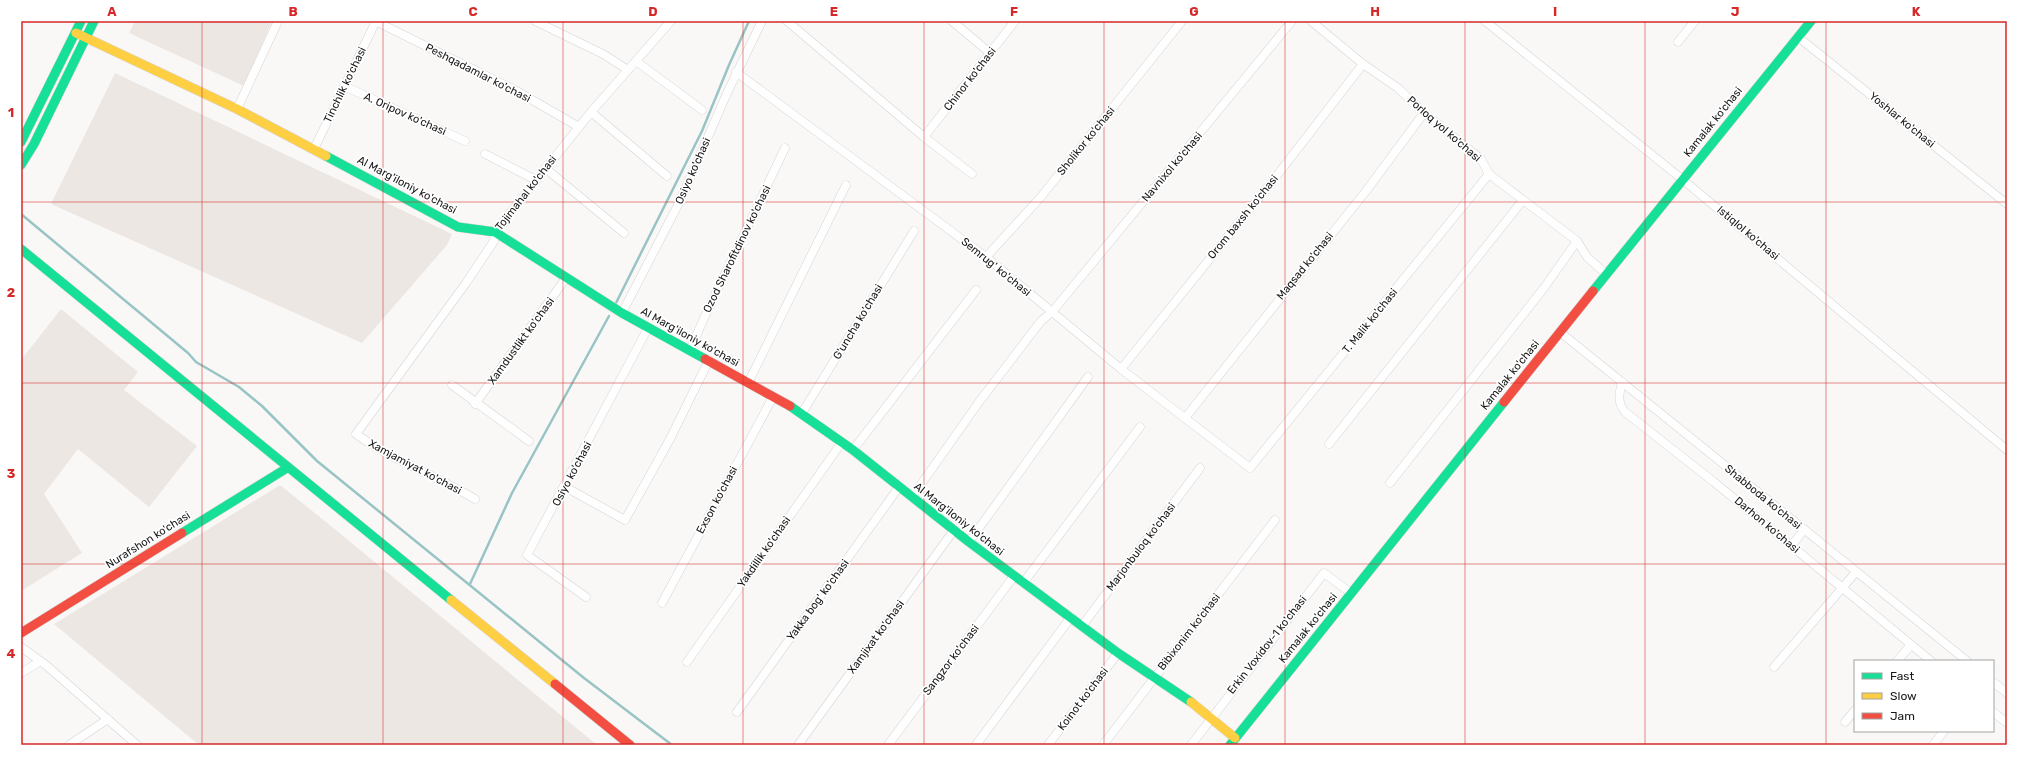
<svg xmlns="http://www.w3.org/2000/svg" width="2028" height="766" viewBox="0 0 2028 766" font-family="Rubik,sans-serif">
  <rect width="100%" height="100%" fill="#faf8f7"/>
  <!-- built -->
  <g fill="#ede7e3">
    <path d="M135,21H272L244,86L129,33Z"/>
    <path d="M115,73L452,234L447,245L362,343L51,204Z"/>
    <path d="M61,309L138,372L124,390L197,446L149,507L78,449L44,494L82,553L21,591V360Z"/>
    <path d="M280,485L331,526L597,745H199L54,624Z"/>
  </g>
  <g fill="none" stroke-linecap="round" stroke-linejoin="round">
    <!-- stream -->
    <g stroke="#99c4c5" stroke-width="2.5">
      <path d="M21,214L188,353L196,362L239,387L262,406L317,461L584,678L672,745"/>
      <path d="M616,303L702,131L729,65L749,21"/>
      <path d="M470,584L512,493L609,316"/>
    </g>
    <defs>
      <g id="street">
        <path d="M375,21L515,90L579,127"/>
        <path d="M535,21L603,54L628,70"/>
        <path d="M787,21L924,137L972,174"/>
        <path d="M952,21L990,53"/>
        <path d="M1311,21L1363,64L1398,88L1424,113L1481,159L1489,174L1577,241L1587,257L1606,274"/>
        <path d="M1485,21L1682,179L2007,450"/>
        <path d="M1798,37L2007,204"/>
        <path d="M1678,42L1695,21"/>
        <path d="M636,61L702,110"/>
        <path d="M736,72L986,257L1121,369L1250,468L1489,174"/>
        <path d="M344,86L465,141"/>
        <path d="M237,109L278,21"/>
        <path d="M591,112L667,176"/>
        <path d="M924,137L1015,21"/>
        <path d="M314,149L376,21"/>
        <path d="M485,154L536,180"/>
        <path d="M545,168L624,233"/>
        <path d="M986,257L1040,198L1182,21"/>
        <path d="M622,313L679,203L728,91L762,21"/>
        <path d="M1560,332L1967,661"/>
        <path d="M690,350L705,316L785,148"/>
        <path d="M1121,369L1275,178L1363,64"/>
        <path d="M1622,382C1619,394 1617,402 1625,412L1714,482L1931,661"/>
        <path d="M748,383L846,185"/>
        <path d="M452,385L529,441"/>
        <path d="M475,404L566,278"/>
        <path d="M802,413L914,231"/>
        <path d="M1185,418L1366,191L1424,113"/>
        <path d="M1329,444L1523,200"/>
        <path d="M853,450L976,290"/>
        <path d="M1390,483L1544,288L1577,241"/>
        <path d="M565,487L625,520L670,439L709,360"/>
        <path d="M912,497L979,402L1041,321L1052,312L1292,21"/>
        <path d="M475,499C436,476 392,460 356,434L466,283L494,241L495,232L591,112L671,21"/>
        <path d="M969,542L1088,377"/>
        <path d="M1791,546L1804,530"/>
        <path d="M1024,582L1140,427"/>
        <path d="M586,597L527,555L648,328"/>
        <path d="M662,603L773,397"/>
        <path d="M1082,626L1200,468"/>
        <path d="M21,647L47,666L137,745"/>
        <path d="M1897,661L1911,645"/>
        <path d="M687,662L842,442"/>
        <path d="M1774,667L1856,572"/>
        <path d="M21,673L39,662"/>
        <path d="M1993,682L2007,693"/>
        <path d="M737,712L899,487"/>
        <path d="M1993,712L2007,723"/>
        <path d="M1845,722L1855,710"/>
        <path d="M69,745L108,719"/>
        <path d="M798,745L954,530"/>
        <path d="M888,745L1014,576"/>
        <path d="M976,745L1071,617"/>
        <path d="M1048,745L1118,653"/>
        <path d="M1103,745L1275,520"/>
        <path d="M1191,745L1324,573L1351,593"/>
        <path d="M1933,745L1944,731"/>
      </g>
      <g id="fast">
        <path d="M21,142L81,21"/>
        <path d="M326,156L458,227L495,232L622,313L705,359"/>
        <path d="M21,165L34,144L94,21"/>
        <path d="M21,249L451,600"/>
        <path d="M1593,291L1811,21"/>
        <path d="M790,406L853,450L969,542L1118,653L1191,702"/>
        <path d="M182,533L287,468"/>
        <path d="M1230,745L1504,402"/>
      </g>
      <g id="slow">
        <path d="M76,33L237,109L326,156"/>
        <path d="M451,600L555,684"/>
        <path d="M1191,702L1235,738"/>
      </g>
      <g id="jam">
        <path d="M705,359L790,406"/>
        <path d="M1504,402L1593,291"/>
        <path d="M21,633L182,533"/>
        <path d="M555,684L630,745"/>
      </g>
    </defs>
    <!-- street casing -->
    <use href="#street" stroke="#d5d4d3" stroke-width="9"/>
    <!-- fast casing -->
    <use href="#fast" stroke="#d5d4d3" stroke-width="10"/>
    <!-- slow casing -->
    <use href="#slow" stroke="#d5d4d3" stroke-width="10"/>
    <!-- jam casing -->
    <use href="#jam" stroke="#d5d4d3" stroke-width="10"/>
    <!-- street -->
    <use href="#street" stroke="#fefefe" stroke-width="8"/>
    <!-- fast -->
    <use href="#fast" stroke="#16e098" stroke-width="9"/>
    <!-- slow -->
    <use href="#slow" stroke="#ffcf43" stroke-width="9"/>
    <!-- jam -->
    <use href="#jam" stroke="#f24e42" stroke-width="9"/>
  </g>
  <!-- grid -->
  <path fill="none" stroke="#d62828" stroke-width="1" stroke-opacity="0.55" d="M202,21V745M383,21V745M563,21V745M743,21V745M924,21V745M1104,21V745M1285,21V745M1465,21V745M1645,21V745M1826,21V745M21,202H2007M21,383H2007M21,564H2007"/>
  <g text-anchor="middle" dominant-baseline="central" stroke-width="3.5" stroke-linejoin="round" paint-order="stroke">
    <!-- street labels -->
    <g font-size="11" fill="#181717" stroke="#fff">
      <text transform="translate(478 73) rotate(27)">Peshqadamlar ko'chasi</text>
      <text transform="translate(970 79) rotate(-52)">Chinor ko'chasi</text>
      <text transform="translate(345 85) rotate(-64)">Tinchlik ko'chasi</text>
      <text transform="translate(405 114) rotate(24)">A. Oripov ko'chasi</text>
      <text transform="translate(1902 120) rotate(39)">Yoshlar ko'chasi</text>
      <text transform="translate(1713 122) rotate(-51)">Kamalak ko'chasi</text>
      <text transform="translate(1444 129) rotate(41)">Porloq yol ko'chasi</text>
      <text transform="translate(1086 141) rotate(-51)">Sholikor ko'chasi</text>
      <text transform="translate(1172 167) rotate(-50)">Navnixol ko'chasi</text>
      <text transform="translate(693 171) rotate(-66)">Osiyo ko'chasi</text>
      <text transform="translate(407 185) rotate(28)">Al Marg'iloniy ko'chasi</text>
      <text transform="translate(526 193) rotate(-52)">Tojimahal ko'chasi</text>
      <text transform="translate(1243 217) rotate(-51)">Orom baxsh ko'chasi</text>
      <text transform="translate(1748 233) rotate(40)">Istiqlol ko'chasi</text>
      <text transform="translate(737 249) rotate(-64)">Ozod Sharofitdinov ko'chasi</text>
      <text transform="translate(1305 266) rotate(-51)">Maqsad ko'chasi</text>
      <text transform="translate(996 267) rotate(39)">Semrug' ko'chasi</text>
      <text transform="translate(1370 321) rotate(-51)">T. Malik ko'chasi</text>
      <text transform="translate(858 322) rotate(-59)">G'uncha ko'chasi</text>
      <text transform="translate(690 337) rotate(29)">Al Marg'iloniy ko'chasi</text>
      <text transform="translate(521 341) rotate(-54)">Xamdustlikt ko'chasi</text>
      <text transform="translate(1510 375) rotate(-51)">Kamalak ko'chasi</text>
      <text transform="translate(415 467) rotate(28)">Xamjamiyat ko'chasi</text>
      <text transform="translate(572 474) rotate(-62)">Osiyo ko'chasi</text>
      <text transform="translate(1763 497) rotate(39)">Shabboda ko'chasi</text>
      <text transform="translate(717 500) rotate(-62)">Exson ko'chasi</text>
      <text transform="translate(959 519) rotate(38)">Al Marg'iloniy ko'chasi</text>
      <text transform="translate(1767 525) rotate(40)">Darhon ko'chasi</text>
      <text transform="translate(148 540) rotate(-32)">Nurafshon ko'chasi</text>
      <text transform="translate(1141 547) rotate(-53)">Marjonbuloq ko'chasi</text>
      <text transform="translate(764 552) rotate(-55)">Yakdillik ko'chasi</text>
      <text transform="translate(818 600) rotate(-54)">Yakka bog' ko'chasi</text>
      <text transform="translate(1308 628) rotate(-51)">Kamalak ko'chasi</text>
      <text transform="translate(1189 632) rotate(-52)">Bibixonim ko'chasi</text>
      <text transform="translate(876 637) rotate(-54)">Xamjixat ko'chasi</text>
      <text transform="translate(1267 645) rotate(-52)">Erkin Voxidov-1 ko'chasi</text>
      <text transform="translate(951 660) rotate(-53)">Sangzor ko'chasi</text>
      <text transform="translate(1083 699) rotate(-53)">Koinot ko'chasi</text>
    </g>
  </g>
  <!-- border -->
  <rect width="2028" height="766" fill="none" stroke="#ffffff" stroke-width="44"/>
  <!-- legend -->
  <rect x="1854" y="660" width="140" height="72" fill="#ffffff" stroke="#a3a2a2"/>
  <rect x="1862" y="673" width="20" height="6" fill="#16e098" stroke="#a3a2a2"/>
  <text x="1890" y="680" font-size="12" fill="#181717">Fast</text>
  <rect x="1862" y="693" width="20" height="6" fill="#ffcf43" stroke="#a3a2a2"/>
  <text x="1890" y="700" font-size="12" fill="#181717">Slow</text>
  <rect x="1862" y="713" width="20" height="6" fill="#f24e42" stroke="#a3a2a2"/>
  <text x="1890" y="720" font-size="12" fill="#181717">Jam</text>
  <rect x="22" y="22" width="1984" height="722" fill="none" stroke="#d62828" stroke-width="1.5"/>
  <g font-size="13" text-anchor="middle" font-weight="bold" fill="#d62828">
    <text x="112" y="16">A</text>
    <text x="293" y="16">B</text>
    <text x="473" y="16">C</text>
    <text x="653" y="16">D</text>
    <text x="834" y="16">E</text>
    <text x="1014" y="16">F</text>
    <text x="1194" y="16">G</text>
    <text x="1375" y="16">H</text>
    <text x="1555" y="16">I</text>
    <text x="1735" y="16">J</text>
    <text x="1916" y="16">K</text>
    <text x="11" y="117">1</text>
    <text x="11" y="297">2</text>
    <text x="11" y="478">3</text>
    <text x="11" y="658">4</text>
  </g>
</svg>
